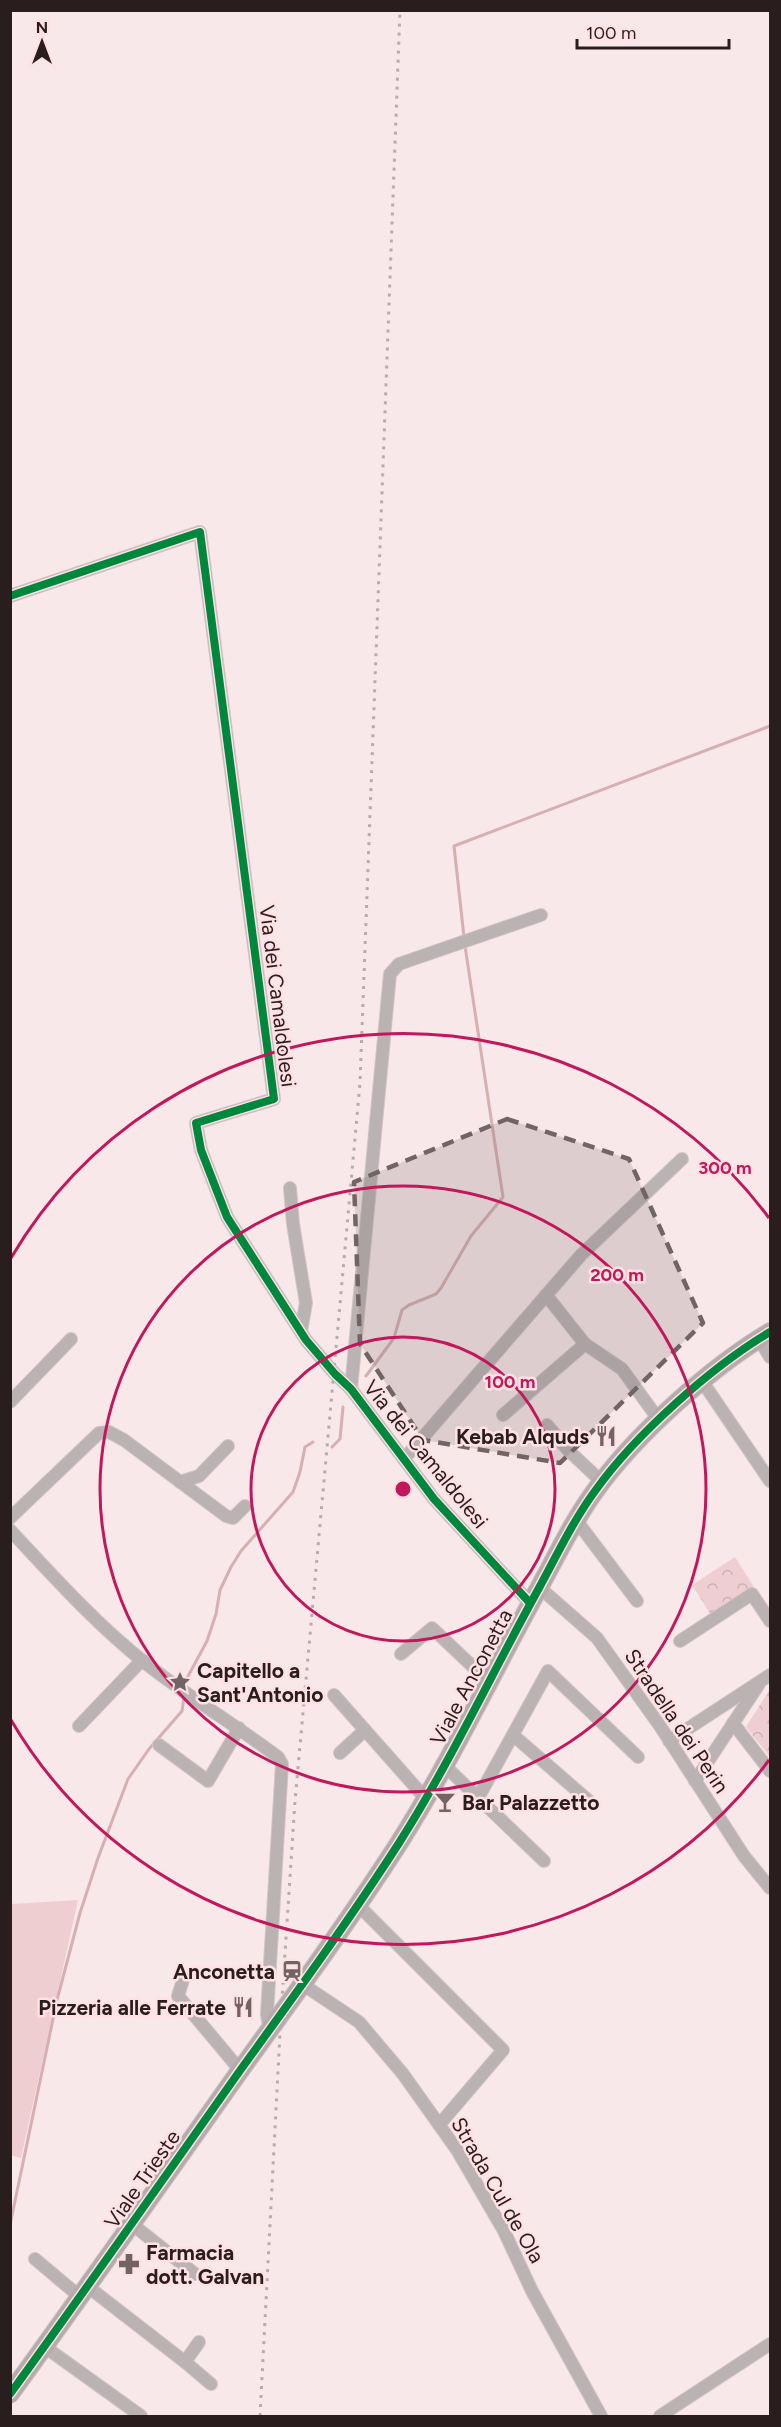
<svg xmlns="http://www.w3.org/2000/svg" width="781" height="2427" viewBox="0 0 781 2427" font-family="Figtree,sans-serif">
  <defs>
    <pattern id="forest-crowns" width="20" height="18" patternUnits="userSpaceOnUse" patternTransform="scale(1.5)"><rect width="20" height="18" fill="#efced2"/><path d="M2 6a3 3 0 1 1 6 0M12 15a3 3 0 1 1 6 0" fill="none" stroke="#cdb0b4"/></pattern>
  </defs>
  <rect width="100%" height="100%" fill="#f8e8ea"/>
  <!-- forest -->
  <g fill="url(#forest-crowns)">
    <path d="M735,1557L754,1587L711,1615L692,1585Z"/>
    <path d="M770,1689V1757L746,1727Z"/>
  </g>
  <!-- garden -->
  <path fill="#efced2" d="M78,1900L21,2158L10,2155L11,1904Z"/>
  <g fill="none" stroke-linecap="round" stroke-linejoin="round">
    <!-- stream -->
    <g stroke="#d6afb2" stroke-width="3">
      <path d="M464,937L454,846L770,726"/>
      <path d="M366,1376L394,1338L402,1310L409,1305L436,1294L441,1288L471,1236L503,1197L465,946"/>
      <path d="M332,1447L340,1439L343,1407"/>
      <path d="M186,1680L207,1641L216,1614L220,1590L231,1567L241,1551L293,1492L300,1472L305,1447L313,1442"/>
      <path d="M10,2225L57,2000L80,1913L98,1858L128,1779L149,1749L182,1711L184,1697"/>
    </g>
    <defs>
      <g id="street">
        <path d="M10,596L200,532L274,1099L196,1123L201,1150L227,1217L306,1340L335,1374L351,1389L434,1499L530,1603"/>
        <path d="M290,1188L293,1224L306,1303L301,1331"/>
        <path d="M546,1295L585,1344"/>
        <path d="M759,1339L770,1357"/>
        <path d="M702,1381L770,1481"/>
        <path d="M351,1389L390,974L399,964L541,915"/>
        <path d="M10,1402L71,1339"/>
        <path d="M503,1415L585,1344L622,1369L659,1420"/>
        <path d="M547,1425L568,1450L602,1482"/>
        <path d="M404,1459L581,1255L682,1159"/>
        <path d="M180,1482L199,1476L228,1446"/>
        <path d="M10,1518L99,1433L109,1432L124,1440L226,1516L233,1518L245,1506"/>
        <path d="M576,1520L637,1601"/>
        <path d="M10,1530C53,1576 95,1623 144,1662C187,1696 234,1724 278,1757L282,1764L267,2014L268,2021L273,2026"/>
        <path d="M539,1587L597,1638L660,1726L744,1856L770,1888"/>
        <path d="M680,1641L752,1594L770,1621"/>
        <path d="M401,1654L432,1628L489,1682"/>
        <path d="M334,1695L426,1799"/>
        <path d="M733,1723L770,1771"/>
        <path d="M79,1726L142,1660"/>
        <path d="M513,1735L589,1801"/>
        <path d="M669,1741L770,1675"/>
        <path d="M159,1745L208,1781L239,1728"/>
        <path d="M340,1753L365,1730"/>
        <path d="M445,1766L544,1861"/>
        <path d="M695,1781L759,1684"/>
        <path d="M478,1798L548,1671L638,1757"/>
        <path d="M358,1905L503,2050L439,2125"/>
        <path d="M183,1980L178,1996L240,2070"/>
        <path d="M302,1984L359,2022L403,2074L457,2150L504,2231L532,2291L601,2416"/>
        <path d="M133,2225L195,2274"/>
        <path d="M35,2259L79,2296"/>
        <path d="M87,2286L185,2362L211,2384"/>
        <path d="M45,2347L141,2416"/>
        <path d="M185,2362L199,2342"/>
        <path d="M660,2416L770,2344"/>
      </g>
      <path id="primary" d="M10,2394C89,2285 166,2175 244,2065C297,1992 350,1919 399,1843C451,1761 492,1673 539,1588C557,1555 573,1521 595,1491C635,1435 711,1367 770,1332"/>
    </defs>
    <!-- street casing -->
    <use href="#street" stroke="#d1c5c6" stroke-width="14"/>
    <!-- primary casing -->
    <use href="#primary" stroke="#d1c5c6" stroke-width="20"/>
    <!-- street -->
    <use href="#street" stroke="#bbb2b3" stroke-width="12"/>
    <!-- primary -->
    <use href="#primary" stroke="#b6aaab" stroke-width="18"/>
    <!-- rail -->
    <path stroke="#b6acae" stroke-width="3" stroke-dasharray="3 6" stroke-linecap="butt" d="M260,2416L281,2014L295,1801L360,1083L400,10"/>
    <defs>
      <g id="cycleway">
        <path d="M10,596L200,532L274,1099L196,1123L201,1150L227,1217L306,1340L335,1374L351,1389L434,1499L530,1603"/>
        <path d="M10,2394C89,2285 166,2175 244,2065C297,1992 350,1919 399,1843C451,1761 492,1673 539,1588C557,1555 573,1521 595,1491C635,1435 711,1367 770,1332"/>
      </g>
    </defs>
    <!-- cycleway casing -->
    <use href="#cycleway" stroke="#ffe1e4" stroke-width="11"/>
    <!-- cycleway -->
    <use href="#cycleway" stroke="#00873e" stroke-width="8"/>
  </g>
  <!-- marked area -->
  <path fill="#726465" fill-opacity="0.2" stroke="#726465" stroke-width="4.5" stroke-dasharray="12 8" stroke-linejoin="round" d="M507,1119L629,1159L703,1323L560,1463L423,1440L360,1344L354,1182Z"/>
  <!-- distance rings -->
  <g fill="none" stroke="#c2185b" stroke-width="3">
    <circle cx="403" cy="1489" r="152"/>
    <circle cx="403" cy="1489" r="303"/>
    <path d="M769 1760A455 455 0 0 1 11 1720M11 1258A455 455 0 0 1 769 1218"/>
  </g>
  <!-- icons -->
  <defs>
    <symbol id="restaurant-bare" viewBox="-9 -9 18 18"><path d="M-5-6h1v4h1v-4h1v4h1v-4h1v5L-1.5 .5V6h-2V.5L-5-1ZM5-6V6H3V1.5H1.5Q1.5-4 5-6Z" fill="#726465" stroke="#ffe1e4" stroke-width="2.5" paint-order="stroke"/></symbol>
    <symbol id="sight-bare" viewBox="-9 -9 18 18"><path d="M0-6L1.8-2.2L6-1.7L2.9 1.2L3.7 5.4L0 3.3L-3.7 5.4L-2.9 1.2L-6-1.7L-1.8-2.2Z" fill="#726465" stroke="#ffe1e4" stroke-width="2.5" paint-order="stroke"/></symbol>
    <symbol id="bar-bare" viewBox="-9 -9 18 18"><path d="M-6-5H6L.8 .8V4.5H3.5V6h-7V4.5H-.8V.8Z" fill="#726465" stroke="#ffe1e4" stroke-width="2.5" paint-order="stroke"/></symbol>
    <symbol id="station-bare" viewBox="-9 -9 18 18"><path d="M-3-6H3Q5-6 5-4V2Q5 4 3 4L4.5 6H3L1.5 4h-3L-3 6H-4.5L-3 4Q-5 4-5 2V-4Q-5-6-3-6ZM-3.5-4v3h7v-3ZM-3.5 1v1.5H-2V1ZM2 1v1.5H3.5V1Z" fill="#726465" stroke="#ffe1e4" stroke-width="2.5" paint-order="stroke"/></symbol>
    <symbol id="pharmacy-bare" viewBox="-9 -9 18 18"><path d="M-2-6h4v4h4v4h-4v4h-4v-4h-4v-4h4Z" fill="#726465" stroke="#ffe1e4" stroke-width="2.5" paint-order="stroke"/></symbol>
  </defs>
  <g fill-rule="evenodd">
    <use href="#restaurant-bare" x="591" y="1421" width="30" height="30"/>
    <use href="#sight-bare" x="165" y="1667" width="30" height="30"/>
    <use href="#bar-bare" x="430" y="1787" width="30" height="30"/>
    <use href="#station-bare" x="277" y="1956" width="30" height="30"/>
    <use href="#restaurant-bare" x="228" y="1992" width="30" height="30"/>
    <use href="#pharmacy-bare" x="114" y="2249" width="30" height="30"/>
  </g>
  <g text-anchor="middle" dominant-baseline="central" stroke-width="5" stroke-linejoin="round" paint-order="stroke">
    <!-- street labels -->
    <g font-size="21" fill="#2a1d1e" stroke="#ffe1e4">
      <text transform="translate(278 996) rotate(83)">Via dei Camaldolesi</text>
      <text transform="translate(426 1454) rotate(51)">Via dei Camaldolesi</text>
      <text transform="translate(471 1677) rotate(-62)">Viale Anconetta</text>
      <text transform="translate(677 1721) rotate(56)">Stradella dei Perin</text>
      <text transform="translate(142 2179) rotate(-55)">Viale Trieste</text>
      <text transform="translate(498 2190) rotate(60)">Strada Cul de Ola</text>
    </g>
    <!-- poi labels -->
    <g font-size="21" font-weight="bold" fill="#2a1d1e" stroke="#ffe1e4" text-anchor="end">
      <text x="589" y="1436">Kebab Alquds</text>
      <text x="197" y="1670" text-anchor="start">Capitello a<tspan x="197" dy="24">Sant'Antonio</tspan></text>
      <text x="462" y="1802" text-anchor="start">Bar Palazzetto</text>
      <text x="275" y="1971">Anconetta</text>
      <text x="226" y="2007">Pizzeria alle Ferrate</text>
      <text x="146" y="2252" text-anchor="start">Farmacia<tspan x="146" dy="24">dott. Galvan</tspan></text>
    </g>
  </g>
  <circle cx="403" cy="1489" r="9" fill="#c2185b" stroke="#ffe1e4" stroke-width="3"/>
  <g font-size="18" text-anchor="middle" font-weight="bold" fill="#c2185b" stroke="#ffe1e4" stroke-width="5" stroke-linejoin="round" paint-order="stroke">
    <text x="725" y="1174">300 m</text>
    <text x="617" y="1281">200 m</text>
    <text x="510" y="1388">100 m</text>
  </g>
  <!-- border -->
  <rect width="781" height="2427" fill="none" stroke="#2a1d1e" stroke-width="24"/>
  <!-- north arrow -->
  <g transform="translate(42 42)" stroke="#ffe1e4" stroke-width="4.5" paint-order="stroke">
  <path d="M0-4.5L10 22L0 15L-10 22Z" fill="#2a1d1e"/>
  <text y="-9" font-size="16" font-weight="bold" text-anchor="middle" fill="#2a1d1e">N</text>
  </g>
  <!-- scale -->
  <path d="M577 39v9h152v-9" fill="none" stroke="#2a1d1e" stroke-width="3"/>
  <text x="586" y="39" font-size="18" fill="#2a1d1e" stroke="#ffe1e4" stroke-width="4.5" paint-order="stroke">100 m</text>
</svg>
